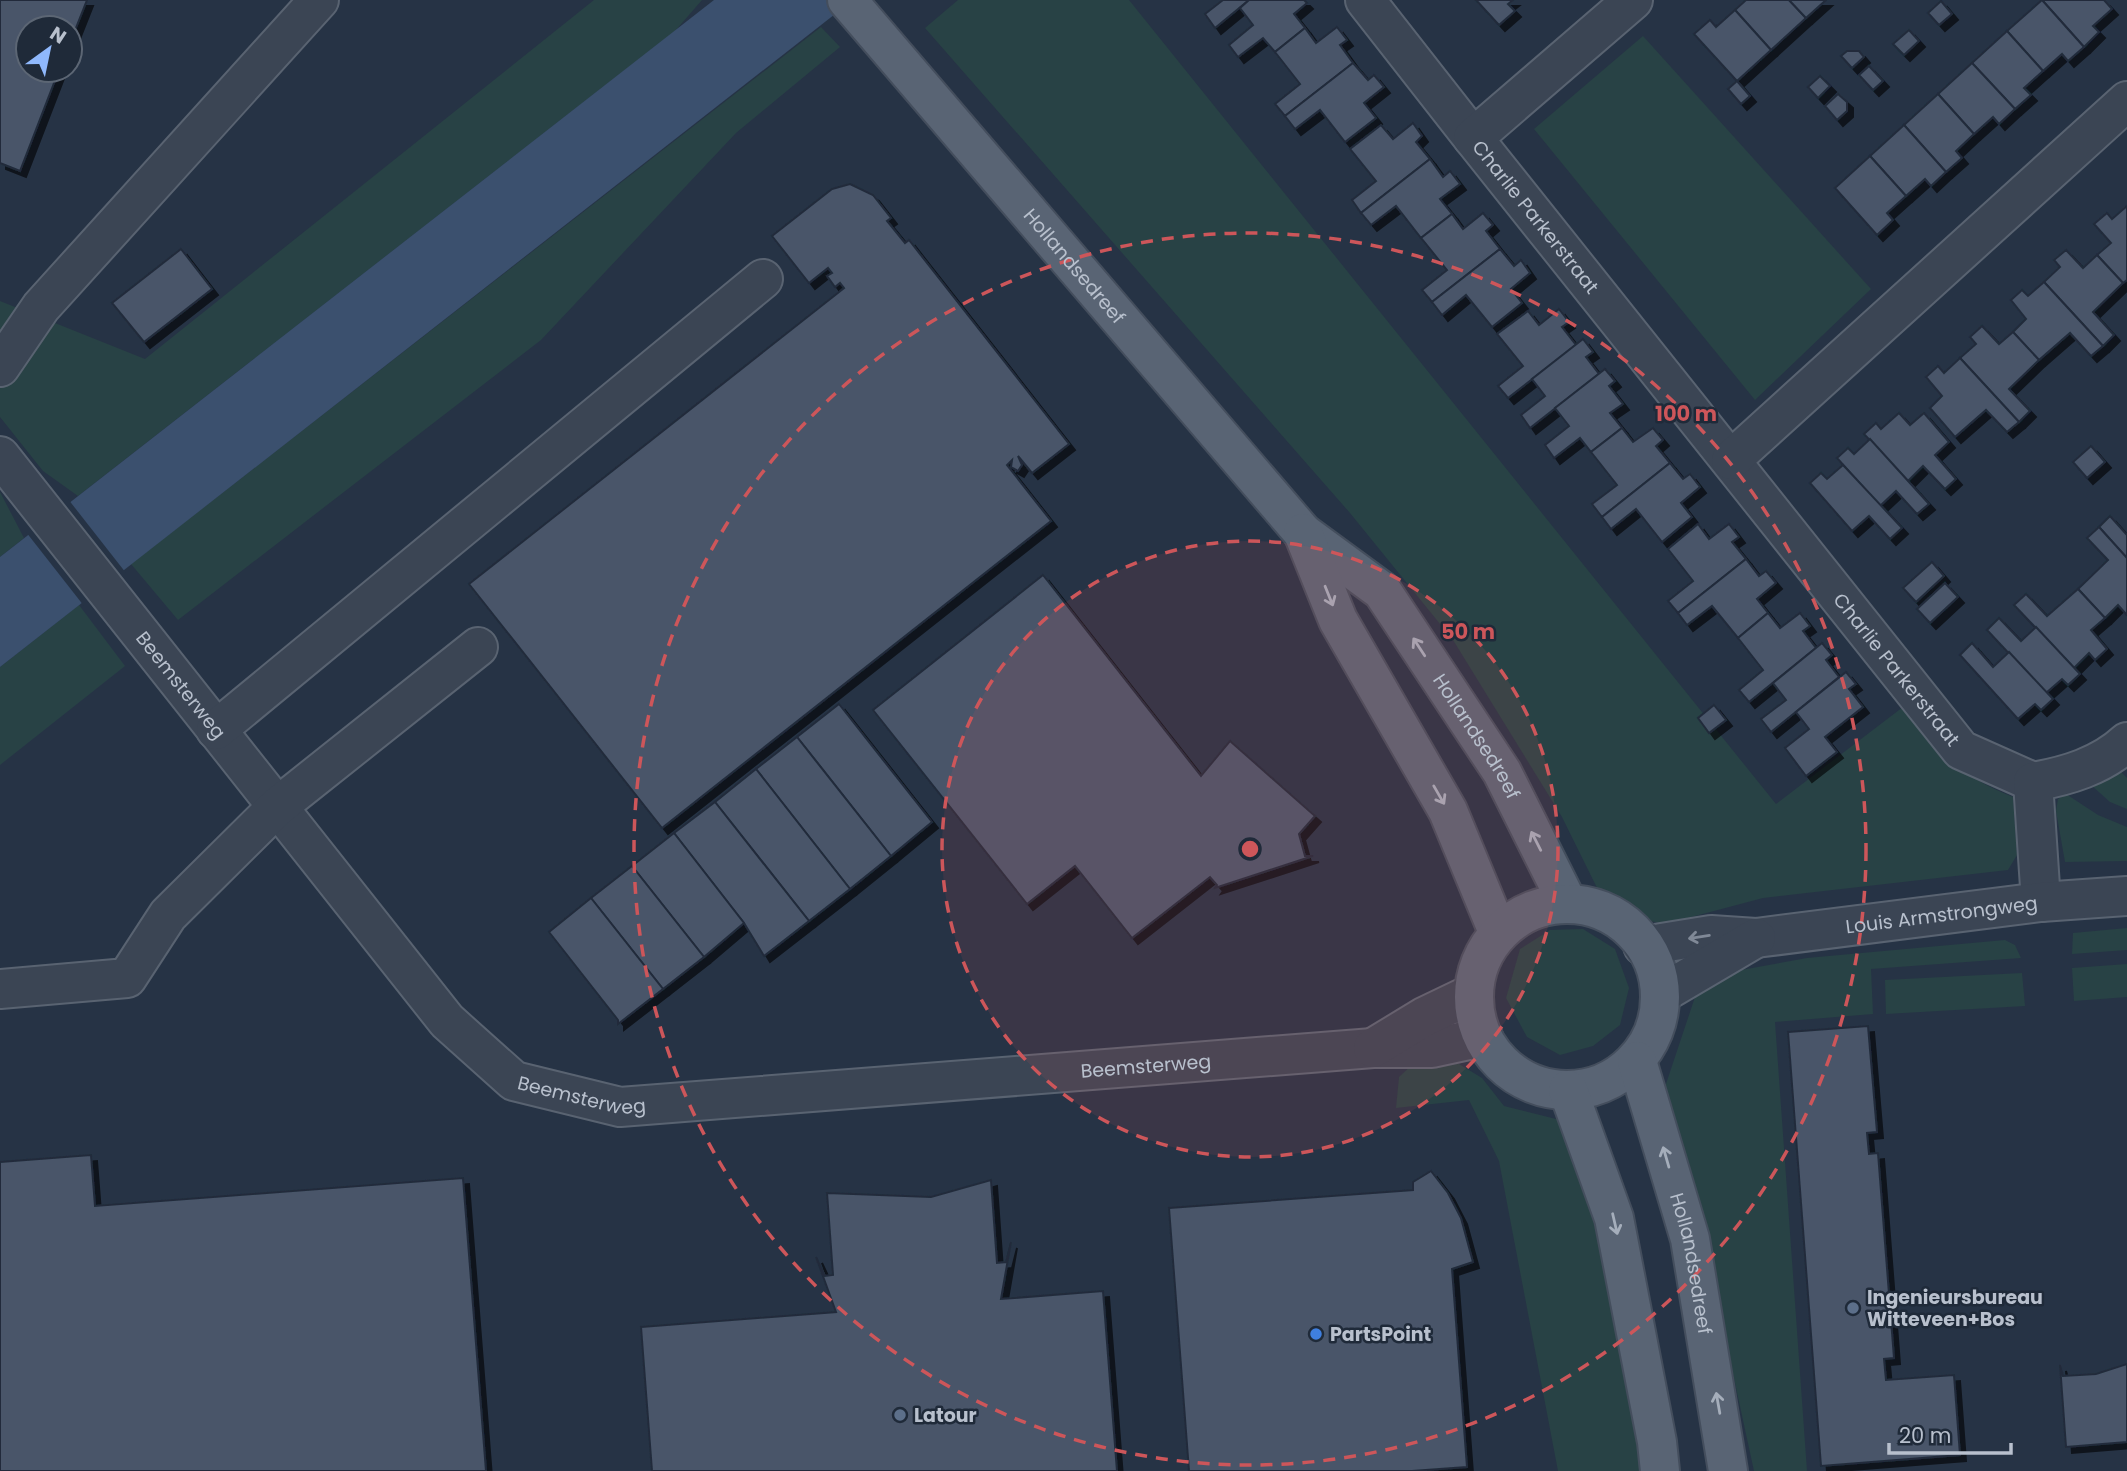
<svg xmlns="http://www.w3.org/2000/svg" width="2127" height="1471" viewBox="0 0 2127 1471" font-family="Poppins,sans-serif">
  <defs>
    <filter id="shadow"><feDropShadow dx="6" dy="6" stdDeviation="0" flood-color="#0009"/></filter>
  </defs>
  <rect width="100%" height="100%" fill="#263345"/>
  <!-- green -->
  <g fill="#284245">
    <path d="M594,0H702L675,31L78,496L43,471L0,417V301L145,359Z"/>
    <path d="M958,0H1129L1776,804L1903,707C1941,755 1955,773 2013,797L2017,855L2008,870L1763,898L1665,924L1630,917L1600,894L1562,817L1453,640L1350,513L925,28Z"/>
    <path d="M821,27L840,47L736,133L541,340L178,620L131,564Z"/>
    <path d="M1643,36L1871,289L1755,400L1534,129Z"/>
    <path d="M0,492L24,538L0,557Z"/>
    <path d="M79,605L125,666L0,765V667Z"/>
    <path d="M2120,771L2127,778V809L2110,802L2090,784Z"/>
    <path d="M2066,794L2098,815L2127,827V861L2065,862L2056,811L2058,799Z"/>
    <path d="M2127,928V950L2072,954L2073,933Z"/>
    <path d="M1583,929L1615,949L1629,988L1620,1025L1593,1046L1560,1055L1527,1037L1506,998L1520,949L1550,930Z"/>
    <path d="M2005,940L2015,945L2021,958L1871,969L1873,1014L1775,1022L1807,1471H1754L1698,1212L1664,1090L1695,997L1730,972L1807,958Z"/>
    <path d="M2127,964V997L2074,1001L2072,968Z"/>
    <path d="M2022,973L2025,1006L1886,1014L1885,980Z"/>
    <path d="M1413,1064H1459L1482,1078L1504,1106L1564,1121L1593,1201L1638,1420L1642,1471H1558L1499,1161L1469,1100L1396,1108L1399,1077Z"/>
  </g>
  <!-- water -->
  <path fill="#3b506e" d="M714,0H853L0,667V557Z"/>
  <!-- pier -->
  <path fill="#263345" d="M68,499L126,573L84,606L26,532Z"/>
  <!-- building -->
  <g fill="#485569" stroke="#212c3b" stroke-width="2" filter="url(#shadow)">
    <path d="M0,0H87L70,43V28H28V70H59L20,171L0,163Z"/>
    <path d="M1223,0H1249L1215,28L1205,14Z"/>
    <path d="M1249,0H1304L1307,3L1294,14L1305,28L1275,52L1263,38L1238,57L1229,45L1253,25L1240,8Z"/>
    <path d="M1476,0H1513L1508,4L1515,11L1499,25Z"/>
    <path d="M1746,0H1789L1806,18L1771,50L1735,10Z"/>
    <path d="M1789,0H1826L1806,18Z"/>
    <path d="M2042,0H2104L2112,9L2093,26L2099,32L2084,47Z"/>
    <path d="M2042,0L2084,47L2068,61L2062,54L2043,71L2007,31Z"/>
    <path d="M1941,1L1952,14L1939,25L1928,13Z"/>
    <path d="M1735,10L1771,50L1737,81L1694,34L1710,20L1716,27Z"/>
    <path d="M1337,27L1347,40L1340,45L1353,63L1285,116L1275,104L1300,84L1275,52L1305,28L1316,43Z"/>
    <path d="M1909,30L1919,41L1904,55L1893,44Z"/>
    <path d="M2007,31L2043,71L2024,88L2031,95L2015,109L1972,63Z"/>
    <path d="M1847,51H1859L1864,57L1852,68L1841,56Z"/>
    <path d="M1353,63L1368,80L1374,75L1384,87L1364,103L1376,118L1345,142L1320,110L1295,129L1285,116Z"/>
    <path d="M1972,63L2015,109L1999,124L1993,117L1974,134L1938,94Z"/>
    <path d="M1869,66L1883,81L1873,90L1859,75Z"/>
    <path d="M1820,76L1830,86L1818,98L1808,87Z"/>
    <path d="M1737,81L1750,96L1741,104L1728,89Z"/>
    <path d="M1838,94L1847,102V111L1837,120L1825,106Z"/>
    <path d="M1938,94L1974,134L1956,151L1962,158L1946,172L1904,125Z"/>
    <path d="M1413,123L1422,136L1416,142L1430,159L1361,213L1352,200L1376,181L1350,149L1381,125L1393,139Z"/>
    <path d="M1904,125L1946,172L1931,186L1925,179L1906,196L1870,156Z"/>
    <path d="M1870,156L1906,196L1887,213L1893,220L1877,235L1835,188Z"/>
    <path d="M1430,159L1443,177L1450,171L1460,184L1440,199L1452,214L1421,238L1396,206L1371,225L1361,213Z"/>
    <path d="M850,184L873,195L891,218L887,221L905,243L909,240L1069,444L1032,473L1018,456L1022,465L1018,471L1011,467L1012,460L1007,465L1051,521L662,828L469,584L844,288L840,283L835,287L827,276L832,273L828,268L809,283L772,236L832,189Z"/>
    <path d="M2127,206V280L2123,283L2097,255L2111,243L2094,224L2107,213L2112,219Z"/>
    <path d="M1483,213L1493,225L1486,231L1500,249L1432,302L1422,290L1447,270L1421,238L1452,214L1463,229Z"/>
    <path d="M181,249L212,289L144,342L112,303Z"/>
    <path d="M1500,249L1514,266L1521,260L1530,273L1511,289L1522,303L1492,327L1466,295L1442,315L1432,302Z"/>
    <path d="M2066,250L2083,268L2097,255L2123,283L2093,312L2114,335L2103,346L2044,282L2060,267L2054,260Z"/>
    <path d="M2044,282L2103,346L2091,356L2070,333L2039,360L2013,332L2026,319L2011,300L2022,290L2028,296Z"/>
    <path d="M1559,309L1569,322L1562,327L1576,345L1508,398L1498,386L1523,366L1497,334L1528,311L1539,325Z"/>
    <path d="M1982,326L1999,344L2013,332L2039,360L2009,389L2030,411L2019,422L1960,358L1976,344L1970,337Z"/>
    <path d="M1583,339L1593,352L1586,357L1599,374L1530,428L1521,415L1545,396L1532,379Z"/>
    <path d="M1960,358L2019,422L2007,432L1986,410L1955,437L1930,408L1942,396L1926,377L1938,366L1944,373Z"/>
    <path d="M1605,369L1615,381L1609,386L1623,404L1610,413L1622,428L1591,452L1580,438L1554,458L1545,445L1569,426L1555,408Z"/>
    <path d="M1899,413L1910,425L1924,413L1949,442L1935,455L1956,479L1945,489L1923,466L1908,481L1864,434L1876,423L1881,429Z"/>
    <path d="M1622,428L1633,442L1653,428L1663,440L1656,446L1670,463L1602,517L1592,504L1617,485L1591,452Z"/>
    <path d="M1870,439L1929,504L1917,514L1896,491L1880,506L1837,458L1848,448L1854,454Z"/>
    <path d="M2091,446L2105,462L2087,478L2073,462Z"/>
    <path d="M1670,463L1683,479L1690,474L1700,487L1681,503L1692,517L1662,542L1636,509L1611,529L1602,517Z"/>
    <path d="M1843,465L1902,528L1890,539L1869,516L1852,531L1810,483L1821,473L1827,479Z"/>
    <path d="M2110,516L2127,535V558L2099,527Z"/>
    <path d="M1698,524L1709,539L1729,524L1739,537L1732,542L1746,559L1678,613L1668,601L1693,581L1668,549Z"/>
    <path d="M2099,527L2127,558V615L2118,605L2105,618L2078,589L2108,560L2087,538Z"/>
    <path d="M1746,559L1759,576L1766,571L1776,583L1757,599L1768,613L1738,638L1712,606L1687,625L1678,613Z"/>
    <path d="M1932,562L1944,576L1916,602L1903,588Z"/>
    <path d="M1043,575L1201,776L1230,741L1315,816L1299,834L1305,856H1313L1215,888L1217,885L1210,877L1132,938L1075,866L1027,904L873,710Z"/>
    <path d="M1945,583L1958,597L1930,623L1917,609Z"/>
    <path d="M2078,589L2105,618L2091,630L2107,649L2095,660L2089,653L2074,668L2014,605L2026,594L2047,616Z"/>
    <path d="M1768,613L1780,628L1800,613L1810,626L1803,631L1816,648L1749,702L1739,690L1763,670L1738,638Z"/>
    <path d="M1999,618L2021,641L2036,627L2080,674L2068,685L2062,679L2046,693L1987,630Z"/>
    <path d="M1822,643L1832,655L1826,660L1839,677L1771,732L1761,719L1786,700L1773,683Z"/>
    <path d="M1972,643L1993,667L2009,652L2053,699L2041,710L2035,704L2018,719L1960,655Z"/>
    <path d="M1846,672L1856,684L1849,689L1863,707L1825,737L1837,752L1806,776L1785,748L1809,729L1796,712Z"/>
    <path d="M839,704L932,822L891,856L797,737Z"/>
    <path d="M1714,705L1726,720L1709,733L1698,718Z"/>
    <path d="M797,737L891,856L850,889L756,769Z"/>
    <path d="M756,769L850,889L809,921L715,802Z"/>
    <path d="M715,802L809,921L764,956L744,923L674,833Z"/>
    <path d="M674,833L744,923L704,957L632,866Z"/>
    <path d="M632,866L704,957L663,989L591,898Z"/>
    <path d="M591,898L663,989L618,1024V1020L549,932Z"/>
    <path d="M1868,1026L1877,1132L1867,1133L1869,1154L1878,1153L1894,1358L1884,1359L1886,1380L1954,1375L1960,1455L1821,1466L1788,1032Z"/>
    <path d="M91,1155L95,1206L463,1178L486,1471H0V1162Z"/>
    <path d="M1431,1171L1448,1193L1461,1218L1473,1262L1452,1269L1467,1467L1412,1471H1189L1169,1208L1413,1190V1182Z"/>
    <path d="M991,1180L997,1263L1006,1262L1011,1242L1001,1299L1103,1291L1117,1471H652L641,1327L836,1312L816,1257L825,1276L833,1275L827,1193L931,1197Z"/>
    <path d="M2127,1364V1442L2066,1447L2060,1365L2063,1376L2096,1374Z"/>
  </g>
  <g fill="none" stroke-linecap="round" stroke-linejoin="round">
    <defs>
      <g id="minor">
        <path d="M1365,0L1473,138"/>
        <path id="s1" d="M1633,0L1473,138L1961,750L2033,782"/>
        <path d="M0,367L41,307L319,0"/>
        <path id="s2" d="M0,456L447,1021L514,1081L620,1107L1373,1048H1432L1483,1037"/>
        <path d="M1731,460L2127,101"/>
        <path d="M216,730L763,279"/>
        <path d="M2041,902L2033,782C2067,776 2101,766 2127,742"/>
        <path id="s3" d="M1643,946L1711,935L1756,938L2041,902L2127,896"/>
        <path d="M0,989L127,978L168,915L277,807L478,647"/>
        <path d="M1661,994L1756,938"/>
        <path d="M1373,1048L1424,1017L1474,993"/>
      </g>
      <g id="major">
        <path id="s4" d="M847,0L1303,533L1382,591L1502,772L1567,902"/>
        <path d="M1303,533L1338,620L1448,811L1498,932"/>
        <circle cx="1567" cy="997" r="93"/>
        <path id="s5" d="M1637,1061L1690,1239L1728,1471"/>
        <path d="M1568,1090L1614,1218L1657,1442L1660,1471"/>
      </g>
    </defs>
    <!-- minor casing -->
    <use href="#minor" stroke="#596371" stroke-width="42"/>
    <!-- major casing -->
    <use href="#major" stroke="#444e5d" stroke-width="42"/>
    <!-- minor -->
    <use href="#minor" stroke="#3b4554" stroke-width="38"/>
    <!-- major -->
    <use href="#major" stroke="#596474" stroke-width="38"/>
  </g>
  <!-- one-way arrows -->
  <defs><path id="oneway-shaft" d="M-6 0H5M1.5-3L5.5 0L1.5 3" fill="none" stroke-width="1.6" stroke-linecap="round" stroke-linejoin="round" transform="scale(1.75)"/></defs>
  <g stroke="#a5aebb">
    <use href="#oneway-shaft" transform="translate(1329 596) rotate(68)"/>
    <use href="#oneway-shaft" transform="translate(1419 647) rotate(-123)"/>
    <use href="#oneway-shaft" transform="translate(1439 795) rotate(60)"/>
    <use href="#oneway-shaft" transform="translate(1536 841) rotate(-117)"/>
    <use href="#oneway-shaft" transform="translate(1666 1157) rotate(-106)"/>
    <use href="#oneway-shaft" transform="translate(1615 1224) rotate(77)"/>
    <use href="#oneway-shaft" transform="translate(1718 1403) rotate(-100)"/>
  </g>
  <use stroke="#808997" href="#oneway-shaft" transform="translate(1699 937) rotate(171)"/>
  <!-- distance rings -->
  <circle cx="1250" cy="849" r="308" fill="#cd565a" fill-opacity=".12"/>
  <g fill="none" stroke="#cd565a" stroke-width="3.5" stroke-dasharray="12 9">
    <circle cx="1250" cy="849" r="308"/>
    <circle cx="1250" cy="849" r="616"/>
  </g>
  <!-- markers -->
  <g fill="#5c6f8a" stroke="#1f2a39" stroke-width="2.5">
    <circle cx="1853" cy="1308" r="7"/>
    <circle cx="900" cy="1415" r="7"/>
  </g>
  <circle fill="#3f7fe0" stroke="#1f2a39" stroke-width="2.5" cx="1316" cy="1334" r="7"/>
  <g text-anchor="middle" dominant-baseline="central" stroke-width="5" stroke-linejoin="round" paint-order="stroke">
    <!-- street labels -->
    <g font-size="19" fill="#b8c0cd" stroke="#1f2a39">
      <text stroke="none"><textPath href="#s1" startOffset="312">Charlie Parkerstraat</textPath></text>
      <text stroke="none"><textPath href="#s4" startOffset="350">Hollandsedreef</textPath></text>
      <text stroke="none"><textPath href="#s1" startOffset="891">Charlie Parkerstraat</textPath></text>
      <text stroke="none"><textPath href="#s2" startOffset="292">Beemsterweg</textPath></text>
      <text stroke="none"><textPath href="#s4" startOffset="973">Hollandsedreef</textPath></text>
      <text stroke="none"><textPath href="#s3" startOffset="301">Louis Armstrongweg</textPath></text>
      <text stroke="none"><textPath href="#s2" startOffset="1447">Beemsterweg</textPath></text>
      <text stroke="none"><textPath href="#s2" startOffset="880">Beemsterweg</textPath></text>
      <text stroke="none"><textPath href="#s5" startOffset="210">Hollandsedreef</textPath></text>
    </g>
    <!-- poi labels -->
    <g font-size="19" font-weight="bold" fill="#b8c0cd" stroke="#1f2a39" text-anchor="start">
      <text x="1867" y="1297">Ingenieursbureau<tspan x="1867" dy="22">Witteveen+Bos</tspan></text>
      <text x="1330" y="1334">PartsPoint</text>
      <text x="914" y="1415">Latour</text>
    </g>
  </g>
  <circle cx="1250" cy="849" r="10" fill="#cd565a" stroke="#1f2a39" stroke-width="3.5"/>
  <g font-size="21" text-anchor="middle" font-weight="bold" fill="#cd565a" stroke="#1f2a39" stroke-width="5" stroke-linejoin="round" paint-order="stroke">
    <text x="1686" y="421">100 m</text>
    <text x="1468" y="639">50 m</text>
  </g>
  <!-- north arrow -->
  <g transform="translate(49 49) rotate(33)"><circle r="33" fill="#1f2a39" stroke="#5c6674" stroke-width="2"/>
  <path d="M0-5L12 26L0 18L-12 26Z" fill="#8fb8fc"/>
  <text y="-10" font-size="19" font-weight="bold" text-anchor="middle" fill="#b8c0cd">N</text>
  </g>
  <!-- scale -->
  <path d="M1889 1443v10h122v-10" fill="none" stroke="#b8c0cd" stroke-width="3.5"/>
  <text x="1899" y="1443" font-size="21" fill="#b8c0cd" stroke="#1f2a39" stroke-width="5" paint-order="stroke">20 m</text>
</svg>
